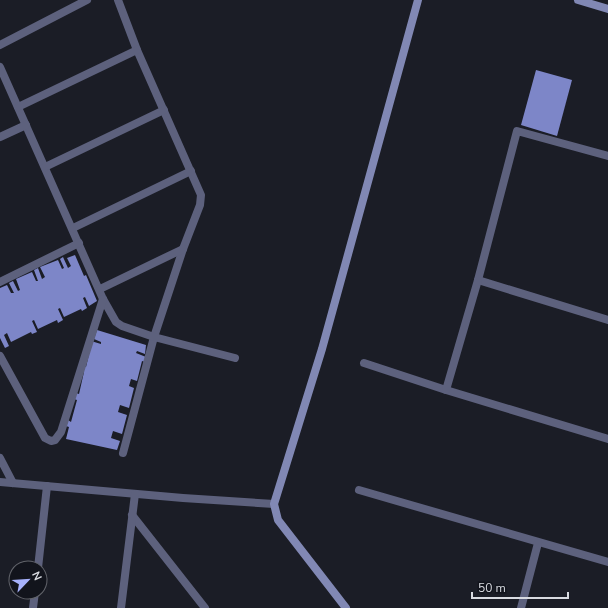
<svg xmlns="http://www.w3.org/2000/svg" width="608" height="608" viewBox="0 0 608 608" font-family="'Nunito Sans',sans-serif">
  <rect width="100%" height="100%" fill="#1b1d26"/>
  <!-- building -->
  <g fill="#7d86c8">
    <path d="M536,70L572,80L557,136L521,125Z"/>
    <path d="M75,255L84,276L86,275L97,301L89,306L85,297L83,298L87,308L82,311L81,309L64,317L60,308L58,309L63,320L58,323L57,320L38,329L34,320L32,321L37,332L32,334L31,332L11,342L7,333L4,335L9,346L5,348L0,338V288L7,285L11,293H14L9,283L13,281L18,291L20,290L16,279L32,272L36,281H38L34,270L38,268L42,279L45,277L40,267L58,260L62,269L64,268L60,259L63,257L68,268L71,266L67,258Z"/>
    <path d="M97,330L146,345L145,354L137,351L136,353L146,357L145,362L142,361L137,381L131,379L129,386L134,388L129,408L120,405L118,412L127,415L122,434L113,431L111,438L120,441L117,450L66,439L69,427L66,426L68,420L71,422L77,400L74,399L76,393L79,394L84,372L83,366L86,367L91,346V341L101,344V342L94,339Z"/>
  </g>
  <g fill="none" stroke-linecap="round" stroke-linejoin="round">
    <!-- street -->
    <g stroke="#5d617d" stroke-width="8">
      <path d="M118,0L137,50L201,195L200,205L183,249L154,337L123,453"/>
      <path d="M0,45L87,0"/>
      <path d="M0,67L103,299L116,322L122,326L154,337L235,358"/>
      <path d="M18,107L137,50"/>
      <path d="M0,137L26,125"/>
      <path d="M45,167L164,110"/>
      <path d="M73,228L191,171"/>
      <path d="M478,280L608,320"/>
      <path d="M0,282L79,243"/>
      <path d="M100,289L183,249"/>
      <path d="M0,356L45,438L51,441L55,440L61,432L103,299"/>
      <path d="M364,363L446,390L608,439"/>
      <path d="M446,390L478,280L517,131L608,156"/>
      <path d="M0,458L13,483"/>
      <path d="M0,482L183,498L274,504"/>
      <path d="M359,490L608,562"/>
      <path d="M132,515L205,608"/>
      <path d="M38,568L47,486"/>
      <path d="M33,608L35,592"/>
      <path d="M121,608L135,494"/>
      <path d="M521,608L538,543"/>
    </g>
    <!-- secondary -->
    <g stroke="#8188b4" stroke-width="8">
      <path d="M578,0L608,9"/>
      <path d="M346,608L278,520L274,504L322,349L418,0"/>
    </g>
  </g>
  <!-- north arrow -->
  <g transform="translate(28 580) rotate(65)"><circle r="19" fill="#12141c" stroke="#62646b"/>
  <path d="M0-3L7 15L0 10L-7 15Z" fill="#a6b1fc"/>
  <text y="-6" font-size="11" font-weight="bold" text-anchor="middle" fill="#d9dbe1">N</text>
  </g>
  <!-- scale -->
  <path d="M472 592v6h96v-6" fill="none" stroke="#d9dbe1" stroke-width="2"/>
  <text x="478" y="592" font-size="12" fill="#d9dbe1" stroke="#12141c" stroke-width="3" paint-order="stroke">50 m</text>
</svg>
